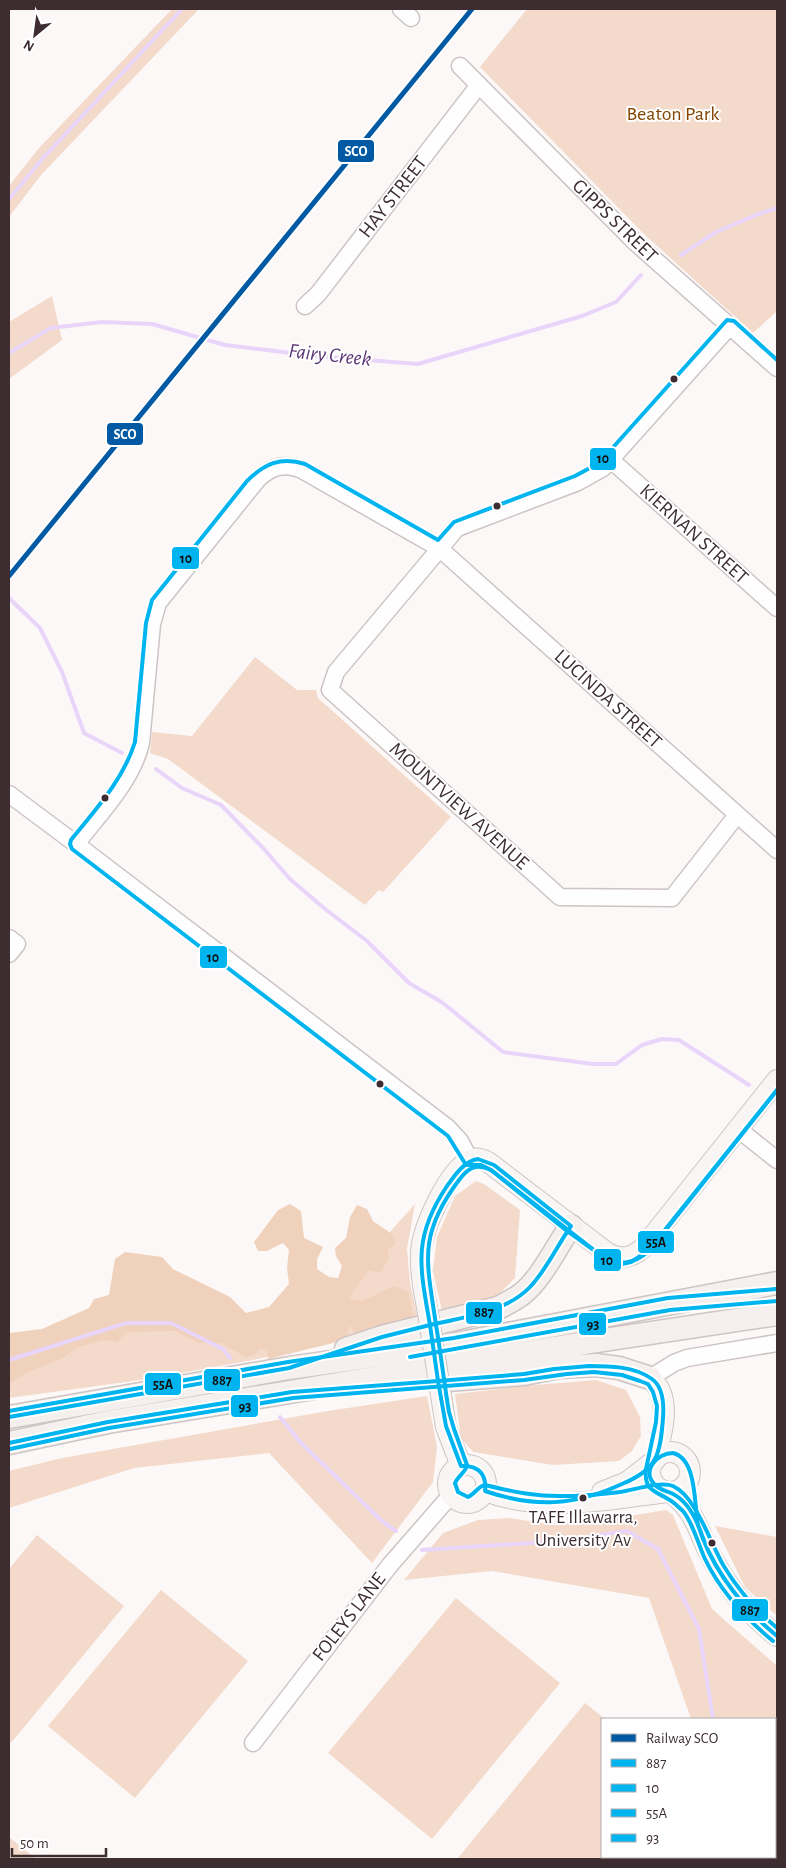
<svg xmlns="http://www.w3.org/2000/svg" width="786" height="1868" viewBox="0 0 786 1868" font-family="'Alegreya Sans',sans-serif">
  <rect width="100%" height="100%" fill="#fdf8f8"/>
  <!-- green -->
  <g fill="#f3daca">
    <path d="M172,9H199L41,175L9,217V186L39,148Z"/>
    <path d="M527,9H777V311L753,333L644,234L480,67Z"/>
    <path d="M52,296L62,340L9,379V322Z"/>
    <path d="M255,657L297,690H316L318,698L451,817L383,892L379,890L365,905L168,759L150,753L152,732L192,736Z"/>
    <path d="M476,1181L484,1184L520,1210L515,1278L487,1306L444,1320L433,1271L437,1237L455,1196Z"/>
    <path d="M415,1204L407,1249L410,1283L419,1324L253,1360L148,1379L9,1398V1356L140,1304L219,1338L325,1304Z"/>
    <path d="M596,1380L626,1390L640,1417L641,1436L632,1451L619,1461L553,1465L473,1452L461,1438L455,1394L535,1385Z"/>
    <path d="M427,1396L437,1447L433,1482L372,1563L269,1453L134,1468L9,1508V1471L62,1458L328,1411Z"/>
    <path d="M666,1510L673,1515L712,1609L777,1666V1859H751L752,1857H775V1719H691L649,1598L492,1571L404,1580L443,1533L478,1520L509,1518L555,1525L597,1521Z"/>
    <path d="M715,1526L777,1537V1616L745,1587Z"/>
    <path d="M37,1535L124,1606L11,1743L9,1741V1569Z"/>
    <path d="M161,1590L248,1661L135,1798L48,1726Z"/>
    <path d="M456,1598L560,1683L432,1839L328,1753Z"/>
    <path d="M585,1703L605,1719H602V1857H633L631,1859H459L458,1858Z"/>
    <path d="M9,1837L36,1859H9Z"/>
  </g>
  <!-- forest -->
  <path fill="#f0d2bc" d="M290,1204L301,1211L304,1238L323,1247L317,1259V1269L329,1277L338,1278L342,1266L336,1256L335,1248L346,1238L350,1217L357,1205L367,1209L373,1221L392,1234L395,1244L388,1249V1254L389,1258L380,1273L369,1270L348,1299L362,1301L394,1286L408,1291L413,1316L402,1327L357,1338L350,1325L347,1335L337,1342L268,1359L267,1349H259L255,1355L246,1357L220,1343H199L175,1331L127,1332L117,1342L104,1340L79,1347L63,1358L28,1372L9,1384V1333L42,1329L89,1308L94,1299L109,1295L115,1259L125,1252L162,1257L173,1269L230,1297L246,1313L269,1307L289,1284L287,1268L289,1250L283,1243L267,1251H258L254,1242L278,1210Z"/>
  <g fill="none" stroke-linecap="round" stroke-linejoin="round">
    <!-- stream -->
    <g stroke="#e9d4fa" stroke-width="4">
      <path d="M9,199L43,158L182,9"/>
      <path d="M681,255L716,232L756,215L777,208"/>
      <path d="M9,353L51,328L102,322L152,324L225,345L316,356L418,364L582,316L616,302L641,275"/>
      <path d="M9,598L40,628L62,672L84,733L122,753"/>
      <path d="M156,769L182,788L221,805L264,849L290,879L325,909L367,941L409,983L443,1003L503,1052L593,1064H616L642,1045L662,1039L679,1040L749,1085"/>
      <path d="M9,1360L126,1323H171L223,1349L230,1358"/>
      <path d="M280,1417L301,1443L383,1522L396,1531"/>
      <path d="M422,1550L560,1541L627,1531L658,1549L699,1629L713,1719"/>
      <path d="M714,1859L715,1857"/>
    </g>
    <defs>
      <g id="minor">
        <path d="M401,9L411,18"/>
        <path d="M460,66L636,243L777,368"/>
        <path d="M305,306L318,294L479,85"/>
        <path d="M730,326L603,468L578,482L457,528L336,672L330,690L560,897L672,898L737,815"/>
        <path d="M611,460L777,608"/>
        <path d="M9,794L76,844L447,1127L460,1141L470,1160"/>
        <path d="M76,844C100,813 132,781 141,743L152,624L158,603L258,479C272,466 284,463 302,470L439,548L777,850"/>
        <path d="M9,938L17,944L9,954"/>
        <path d="M738,1129L777,1160"/>
        <path d="M650,1378L674,1363L687,1358L777,1343"/>
        <path d="M253,1743L390,1565L451,1495"/>
      </g>
      <g id="major">
        <path d="M428,1313C424,1292 420,1272 421,1251C423,1227 448,1171 470,1160C476,1157 482,1159 488,1162L606,1252C621,1261 632,1258 644,1247L777,1080"/>
        <path d="M650,1378C674,1397 661,1436 655,1460"/>
        <path d="M446,1427L461,1466"/>
        <circle cx="670" cy="1472" r="20"/>
        <circle cx="467" cy="1484" r="19"/>
        <path d="M485,1491C542,1513 608,1500 667,1492"/>
        <path d="M602,1492L627,1482L654,1461"/>
        <path d="M670,1492C698,1513 697,1532 713,1560C729,1589 750,1615 777,1636"/>
      </g>
      <g id="highway">
        <path d="M346,1349L382,1337L498,1308C506,1304 514,1300 522,1294C542,1278 556,1247 571,1226"/>
        <path d="M435,1381L524,1374L559,1367L596,1365L619,1368L650,1378"/>
        <path d="M9,1417L289,1368L455,1344L777,1283"/>
        <path d="M9,1443L108,1422L591,1342L777,1314"/>
      </g>
    </defs>
    <!-- minor casing -->
    <use href="#minor" stroke="#ccc3c4" stroke-width="19"/>
    <!-- major casing -->
    <use href="#major" stroke="#cec4c4" stroke-width="22"/>
    <!-- highway casing -->
    <use href="#highway" stroke="#cec4c4" stroke-width="25"/>
    <!-- minor -->
    <use href="#minor" stroke="#fffefe" stroke-width="16"/>
    <!-- major -->
    <use href="#major" stroke="#f9f5f5" stroke-width="20"/>
    <!-- highway -->
    <use href="#highway" stroke="#f5efed" stroke-width="22"/>
    <defs>
      <path id="major-bridge" d="M428,1313L446,1427"/>
    </defs>
    <!-- major-bridge casing -->
    <use href="#major-bridge" stroke="#cec4c4" stroke-width="22" stroke-linecap="butt"/>
    <!-- major-bridge -->
    <use href="#major-bridge" stroke="#f9f5f5" stroke-width="20"/>
    <defs>
      <g id="bus-1">
        <path d="M478,1159L494,1165L571,1226C557,1246 547,1269 530,1287C505,1313 464,1317 430,1325C420,1267 412,1238 447,1186C455,1175 464,1161 478,1159Z"/>
        <path d="M430,1325L438,1381"/>
        <path d="M589,1366C609,1366 634,1366 652,1379C663,1387 664,1405 663,1418C662,1431 661,1447 655,1459C649,1471 634,1479 622,1484C574,1506 535,1508 485,1491C487,1474 478,1465 461,1466L446,1426L438,1381L524,1374L554,1369Z"/>
        <path d="M9,1417L289,1368L382,1337L430,1325"/>
        <path d="M9,1443L108,1422L292,1392L438,1381"/>
        <path d="M673,1453C697,1459 694,1504 698,1525C693,1513 685,1500 673,1494C667,1491 660,1490 655,1485C641,1471 657,1453 673,1453Z"/>
        <path d="M698,1525C702,1534 705,1545 710,1554C726,1586 749,1613 777,1636C741,1606 712,1570 698,1525Z"/>
      </g>
      <path id="bus-2" d="M777,360L734,321L727,320L599,463L575,476L454,522L438,540L305,464C281,456 264,464 247,481L152,600L146,623L135,742C123,780 96,809 71,840L70,844L72,849L448,1136L466,1165H481L491,1170L567,1231L610,1262L622,1264L631,1262L648,1251L777,1090"/>
      <g id="bus-3">
        <path d="M777,1090L649,1251C634,1264 620,1266 603,1257L491,1170C476,1163 468,1168 459,1180C417,1236 427,1262 436,1325C441,1354 444,1383 449,1412L454,1429L467,1465C466,1472 458,1476 455,1483L458,1492L468,1497C475,1494 478,1486 485,1485C514,1492 537,1497 567,1496C585,1496 603,1494 620,1492C634,1490 660,1481 673,1486C697,1497 711,1546 725,1568C739,1591 757,1611 777,1628"/>
        <path d="M9,1411L288,1362L454,1338L668,1298L776,1289"/>
      </g>
      <g id="bus-4">
        <path d="M410,1357L670,1310L777,1301"/>
        <path d="M10,1449L109,1428L293,1398L524,1380L567,1374L594,1372L622,1375L640,1381L648,1384L653,1392L657,1406L656,1422L646,1469C644,1490 653,1490 668,1499C674,1502 678,1507 683,1511C694,1525 698,1544 705,1559C721,1592 745,1618 773,1641"/>
      </g>
    </defs>
    <!-- bus-1 casing -->
    <use href="#bus-1" stroke="#fff" stroke-width="8"/>
    <!-- bus-2 casing -->
    <use href="#bus-2" stroke="#fff" stroke-width="8"/>
    <!-- bus-3 casing -->
    <use href="#bus-3" stroke="#fff" stroke-width="8"/>
    <!-- bus-4 casing -->
    <use href="#bus-4" stroke="#fff" stroke-width="8"/>
    <!-- bus-1 -->
    <use href="#bus-1" stroke="#00b5ef" stroke-width="4"/>
    <!-- bus-2 -->
    <use href="#bus-2" stroke="#00b5ef" stroke-width="4"/>
    <!-- bus-3 -->
    <use href="#bus-3" stroke="#00b5ef" stroke-width="4"/>
    <!-- bus-4 -->
    <use href="#bus-4" stroke="#00b5ef" stroke-width="4"/>
    <defs>
      <path id="rail-1" d="M9,576L472,9"/>
    </defs>
    <!-- rail-1 casing -->
    <use href="#rail-1" stroke="#fff" stroke-width="9"/>
    <!-- rail-1 -->
    <use href="#rail-1" stroke="#005aa3" stroke-width="5"/>
  </g>
  <!-- markers -->
  <g fill="#3d2d31" stroke="#fff" stroke-width="2">
    <circle cx="674" cy="379" r="4.5"/>
    <circle cx="497" cy="506" r="4.5"/>
    <circle cx="105" cy="798" r="4.5"/>
    <circle cx="380" cy="1084" r="4.5"/>
    <circle cx="583" cy="1498" r="4.5"/>
    <circle cx="712" cy="1543" r="4.5"/>
  </g>
  <g text-anchor="middle" dominant-baseline="central" stroke-width="4" stroke-linejoin="round" paint-order="stroke">
    <!-- bus labels -->
    <g font-size="19" fill="#3d2d31" stroke="#fff">
      <text x="583" y="1517">TAFE Illawarra,<tspan x="583" dy="23">University Av</tspan></text>
    </g>
    <!-- park labels -->
    <g font-size="20" fill="#844500" stroke="#fff">
      <text x="673" y="114">Beaton Park</text>
    </g>
    <!-- street labels -->
    <g font-size="20" fill="#3d2d31" stroke="#fff">
      <text transform="translate(393 197) rotate(-52)">HAY STREET</text>
      <text transform="translate(615 221) rotate(44)">GIPPS STREET</text>
      <text transform="translate(694 534) rotate(42)">KIERNAN STREET</text>
      <text transform="translate(608 699) rotate(42)">LUCINDA STREET</text>
      <text transform="translate(459 806) rotate(42)">MOUNTVIEW AVENUE</text>
      <text transform="translate(349 1617) rotate(-52)">FOLEYS LANE</text>
    </g>
    <!-- water labels -->
    <g font-size="21" font-style="italic" fill="#5a3475" stroke="#fff">
      <text transform="translate(330 355) rotate(6)">Fairy Creek</text>
    </g>
  </g>
  <g stroke="#fff" stroke-width="2">
    <rect x="337" y="139" width="38" height="24" rx="5" fill="#005aa3"/>
    <rect x="106" y="422" width="38" height="24" rx="5" fill="#005aa3"/>
    <rect x="589" y="447" width="28" height="24" rx="5" fill="#00b5ef"/>
    <rect x="171" y="546" width="29" height="24" rx="5" fill="#00b5ef"/>
    <rect x="199" y="945" width="29" height="24" rx="5" fill="#00b5ef"/>
    <rect x="637" y="1230" width="38" height="24" rx="5" fill="#00b5ef"/>
    <rect x="593" y="1248" width="29" height="24" rx="5" fill="#00b5ef"/>
    <rect x="465" y="1301" width="38" height="24" rx="5" fill="#00b5ef"/>
    <rect x="578" y="1312" width="29" height="24" rx="5" fill="#00b5ef"/>
    <rect x="203" y="1368" width="38" height="24" rx="5" fill="#00b5ef"/>
    <rect x="144" y="1372" width="38" height="24" rx="5" fill="#00b5ef"/>
    <rect x="230" y="1394" width="29" height="24" rx="5" fill="#00b5ef"/>
    <rect x="731" y="1598" width="38" height="24" rx="5" fill="#00b5ef"/>
  </g>
  <g font-size="14" text-anchor="middle" font-weight="bold" fill="#fff">
    <text x="356" y="156">SCO</text>
    <text x="125" y="439">SCO</text>
  </g>
  <g font-size="14" text-anchor="middle" font-weight="bold" fill="#111">
    <text x="603" y="463">10</text>
    <text x="186" y="563">10</text>
    <text x="213" y="962">10</text>
    <text x="656" y="1247">55A</text>
    <text x="607" y="1265">10</text>
    <text x="484" y="1317">887</text>
    <text x="593" y="1329">93</text>
    <text x="222" y="1385">887</text>
    <text x="163" y="1389">55A</text>
    <text x="245" y="1411">93</text>
    <text x="750" y="1615">887</text>
  </g>
  <!-- border -->
  <rect width="786" height="1868" fill="none" stroke="#3d2d31" stroke-width="20"/>
  <!-- legend -->
  <rect x="601" y="1718" width="175" height="140" fill="#ffffff" stroke="#b1abad"/>
  <rect x="611" y="1734" width="25" height="8" fill="#005aa3" stroke="#b1abad"/>
  <text x="646" y="1743" font-size="15" fill="#3d2d31">Railway SCO</text>
  <rect x="611" y="1759" width="25" height="8" fill="#00b5ef" stroke="#b1abad"/>
  <text x="646" y="1768" font-size="15" fill="#3d2d31">887</text>
  <rect x="611" y="1784" width="25" height="8" fill="#00b5ef" stroke="#b1abad"/>
  <text x="646" y="1793" font-size="15" fill="#3d2d31">10</text>
  <rect x="611" y="1809" width="25" height="8" fill="#00b5ef" stroke="#b1abad"/>
  <text x="646" y="1818" font-size="15" fill="#3d2d31">55A</text>
  <rect x="611" y="1834" width="25" height="8" fill="#00b5ef" stroke="#b1abad"/>
  <text x="646" y="1843" font-size="15" fill="#3d2d31">93</text>
  <!-- north arrow -->
  <g transform="translate(35 35) rotate(209)" stroke="#ffffff" stroke-width="4" paint-order="stroke">
  <path d="M0-4L9 19L0 12L-9 19Z" fill="#3d2d31"/>
  <text y="-8" font-size="14" font-weight="bold" text-anchor="middle" fill="#3d2d31">N</text>
  </g>
  <!-- scale -->
  <path d="M12 1848v8h94v-8" fill="none" stroke="#3d2d31" stroke-width="2.5"/>
  <text x="20" y="1848" font-size="15" fill="#3d2d31" stroke="#ffffff" stroke-width="4" paint-order="stroke">50 m</text>
</svg>
